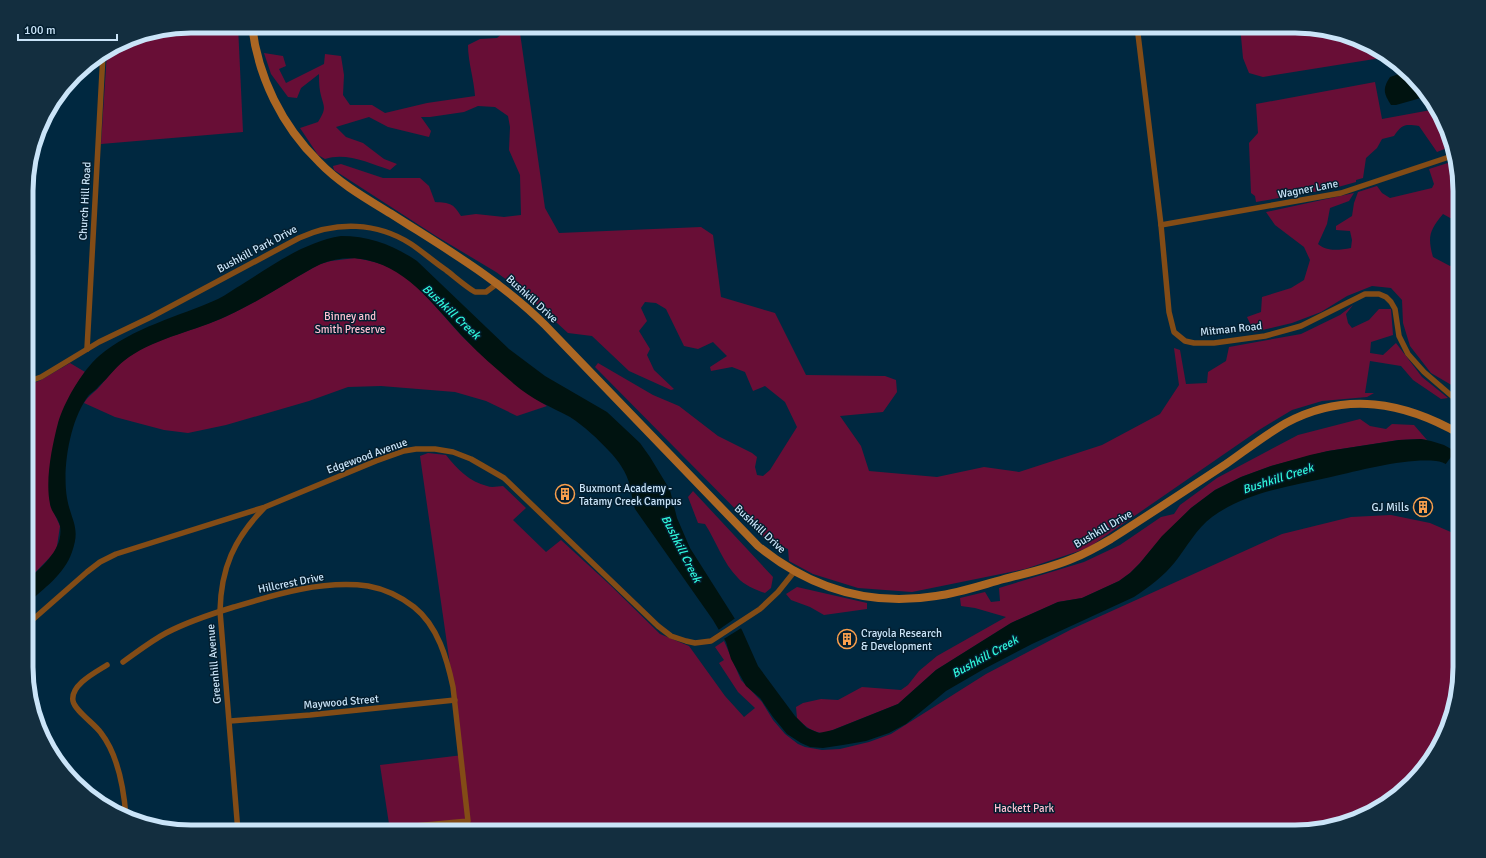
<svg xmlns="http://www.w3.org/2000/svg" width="1486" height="858" viewBox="0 0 1486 858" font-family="Signika,sans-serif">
  <rect width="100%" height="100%" fill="#002840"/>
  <!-- green -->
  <g fill="#680e36">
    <path d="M191,26H238L243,132L101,144L107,52L128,39Z"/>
    <path d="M504,26H519L545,208L559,233L701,227L713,235L721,297L775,313L806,375L885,376L896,380L897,392L883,412L840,416L861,446L869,471L937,477L984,467L1019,472L1102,445L1160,414L1179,385L1174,348L1180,350L1186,384L1207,383L1208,372L1226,361L1229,347L1301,334L1340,315L1353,305L1346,314L1348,323L1352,328L1369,320L1379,309H1391L1393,335L1371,342L1370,353L1383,355L1396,343L1422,377L1448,398L1441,399L1413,380L1401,366L1370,361L1365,393H1374L1367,397L1322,401L1292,410L1259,430L1088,548L1025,569L912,592L858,588L813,574L789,561L788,549L767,541L595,367L598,363L653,395L679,406L718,436L752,453L757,457L755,467L757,475L763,476L770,470L797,427L785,402L765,386L753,391L745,372L732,367L711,371L710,367L727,356L713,342L698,349L684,346L666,309L656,303L645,302L641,308L647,321L639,331L650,349L647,355L654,370L674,389L671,390L629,371L592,336L568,333L522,291L496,272L436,236L334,170L333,166L341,164L383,178H420L429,186L435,202C450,203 453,203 461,216L476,214L504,217L521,215L520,175L509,150L510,127L508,116L495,107L478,106L464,112L430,117H421L431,131L429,137L388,127L369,117L336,127L346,137L363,143L384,159L397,164L390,170C369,163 346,152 325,159L318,155L300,128L318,122C328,106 323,107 320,91C319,85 319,79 319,74L301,88L297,98L288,97L271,74L264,53L283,56L286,66L279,69L286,83L324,64L325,54L341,56L344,75L343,95L350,105H372L385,113L427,103L475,96C474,79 468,62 468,45L480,39L497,38L505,31Z"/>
    <path d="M1240,26H1295L1338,32L1377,48L1387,57L1263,77L1249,73L1243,58Z"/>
    <path d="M1375,82L1382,119L1431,110L1438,118L1447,148L1437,152L1419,126C1405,124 1402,124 1394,136L1382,139L1377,148L1366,158L1363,178L1356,180V182L1331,189L1256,202L1255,196L1251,193L1249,143L1258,133L1256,104Z"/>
    <path d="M1454,161L1460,186V231L1452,219L1443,214C1430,230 1427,236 1433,257L1450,266L1460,261V390L1431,373L1410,346L1403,323L1402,300L1391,288L1372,286L1347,296L1321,312L1292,323L1254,332L1247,317L1261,312L1262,297L1291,288L1304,280L1310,260L1304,247L1275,225L1266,212L1354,193L1349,201L1330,208L1327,224L1318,244C1327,252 1339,250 1351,248L1352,240L1350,231L1336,230V226L1352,216L1354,203L1358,192L1377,186L1382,193L1390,198L1432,188L1434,184L1429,169Z"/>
    <path d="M355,258C366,260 378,262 388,267C417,279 445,320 468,342C493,366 518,388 547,406L517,416L486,401L455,392L381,386L348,387L309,401L226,425L188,433L164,430L115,417L84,403C89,395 95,392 101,385C109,376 116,366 126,359C153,338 195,331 227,316C259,301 289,281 320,264L331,261Z"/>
    <path d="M70,363L85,372L75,387L59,421L50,468V504L60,526L57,546L54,553L27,581V386L41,380Z"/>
    <path d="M1360,419L1370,426L1386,429L1392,424L1414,425L1427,440L1421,439L1399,440L1328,451L1271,466L1241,477L1215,490L1191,508L1156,544L1140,563L1130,573L1119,581L1082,598L1058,602L1011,623L936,670L898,704L825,733C812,733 805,726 797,718L796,707L803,703L821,699L838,700L862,687L901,690L908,685L919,671L937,656L1006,617L975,608L961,606L960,598L985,592L991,602L1000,601L999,588L1084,562L1120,545L1161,517L1174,514L1180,505L1217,478L1298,435Z"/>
    <path d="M428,453L446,455C457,469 470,482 487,486C492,488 498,486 503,486L526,508L513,520L546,552L561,540L610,585L660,634L689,646L725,696L744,717L755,708L738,692L719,663L724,660L715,647L724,641L741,680L762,702L773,720L785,734L798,744L805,747L822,750L840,749L869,742L891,734L986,674L1072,629L1282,534L1351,517L1391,515L1430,523L1460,536V677L1438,749L1411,784L1377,810L1305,832H406L405,823L389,824L380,765L463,755L420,456Z"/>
    <path d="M693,491L773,577L771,588L765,593C756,590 744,585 738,578C723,563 716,541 705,524L698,523L688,497Z"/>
    <path d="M797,587L867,603V609L824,615L810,607L791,600L786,594Z"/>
  </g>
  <!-- water -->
  <g fill="#001310">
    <path d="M1399,74H1405L1428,96L1396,105H1391C1384,94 1382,89 1390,77Z"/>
    <path d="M341,236C370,236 393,245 417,261L509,349L545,376L607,412L640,443L650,457L670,490L677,518L690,548L742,630L758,666L795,716L807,728L819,733L833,730L898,704L936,670L1011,623L1058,602L1082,598L1119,581L1130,573L1140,563L1162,536L1191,508L1215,490L1241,477L1271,466L1310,455L1328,451L1399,440L1421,439L1431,441L1444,445L1460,454V474C1453,468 1445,462 1436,461C1406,458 1361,470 1331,477C1291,486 1246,492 1212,517C1196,529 1187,547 1175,562C1164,576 1149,587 1134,597L1032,644L984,669L946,691L906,724L889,733L866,741L843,745L823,748L810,747L801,743L787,734L773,717L760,698L746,686L731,659L726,642L713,620L635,509C632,502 632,494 630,486C627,473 618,460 609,451C598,439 584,426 570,417C551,407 531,399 514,384C498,370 481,356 466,340C437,310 411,270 367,260C352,257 335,258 321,264C310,269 299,276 289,282C269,294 249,306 227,316C195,331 159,337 129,357C117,365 110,376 99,386C96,390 92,392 89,395C70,419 62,468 67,498C71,521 81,527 72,552C64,575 44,588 27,604V581C42,566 64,549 60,526C58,517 51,512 50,504C45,480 52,446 58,423C64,402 82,371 99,356C133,327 178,317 218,299C226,295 234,289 241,285C273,265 304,242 341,236Z"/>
  </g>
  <!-- pier -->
  <g fill="#002840">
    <path d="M1457,449L1460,451V457L1451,469L1445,465Z"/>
    <path d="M737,617L743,627L722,640L717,631Z"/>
  </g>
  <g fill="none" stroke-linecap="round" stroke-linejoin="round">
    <!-- street -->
    <g stroke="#834c16" stroke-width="5.5">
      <path d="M1137,26L1161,225L1169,312L1174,332L1185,341L1194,343H1214L1265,336L1301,326L1365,294H1379L1386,297L1391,302L1395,309L1399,336L1408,354L1424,372L1460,403"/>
      <path d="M1161,225L1341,193L1455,155"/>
      <path d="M87,349L103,54"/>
      <path d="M27,382L41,377L99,342L151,317L299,238C336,221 377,222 411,244C423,252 434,262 446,270C455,277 465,286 475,292H486L498,283"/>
      <path d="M30,622L87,572L100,562L116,554L265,507L376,461L404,451L416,449H435L453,452L471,459L504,478L658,626L671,636L686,641L695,643L711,641L760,609L778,592L794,572"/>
      <path d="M123,662C137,652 151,641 166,633C187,622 211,614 234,607C277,594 323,580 368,586C385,589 401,597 414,607C438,626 447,659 453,687L468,821L351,832"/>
      <path d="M107,665C96,672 70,685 73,701C75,711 95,724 101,733C118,755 124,790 126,817"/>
      <path d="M230,721L310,715L455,700"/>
      <path d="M238,832L220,611C221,568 234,539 264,508"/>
    </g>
    <!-- secondary -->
    <path stroke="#ac6723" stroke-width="8" d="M252,26C258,77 282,126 319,162C340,184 367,199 393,215C446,249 500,280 545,325L758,546C811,589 869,607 936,596C959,593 982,585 1004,579C1027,573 1051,568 1074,558C1087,553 1099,546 1111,539C1150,514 1188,489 1226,464C1246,450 1265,435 1286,423C1346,391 1404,402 1460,434"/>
  </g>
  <!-- icons -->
  <defs>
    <symbol id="building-ring" viewBox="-11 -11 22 22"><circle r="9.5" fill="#031e2f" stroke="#f99f4d" stroke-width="1.5"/><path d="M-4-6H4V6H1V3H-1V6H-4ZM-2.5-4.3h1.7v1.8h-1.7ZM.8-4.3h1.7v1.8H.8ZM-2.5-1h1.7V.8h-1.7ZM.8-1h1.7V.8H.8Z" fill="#f99f4d"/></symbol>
  </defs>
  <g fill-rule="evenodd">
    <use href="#building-ring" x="554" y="483" width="22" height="22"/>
    <use href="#building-ring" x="1412" y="496" width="22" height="22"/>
    <use href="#building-ring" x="836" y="628" width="22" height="22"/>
  </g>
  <g text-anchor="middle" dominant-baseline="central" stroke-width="3" stroke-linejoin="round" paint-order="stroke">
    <!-- street labels -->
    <g font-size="11" fill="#cae4f8" stroke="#031e2f">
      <text transform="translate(1308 189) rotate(-11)">Wagner Lane</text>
      <text transform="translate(85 201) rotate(-87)">Church Hill Road</text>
      <text transform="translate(257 249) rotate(-28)">Bushkill Park Drive</text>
      <text transform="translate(532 299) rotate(42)">Bushkill Drive</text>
      <text transform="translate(1231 329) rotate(-6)">Mitman Road</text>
      <text transform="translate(367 456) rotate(-20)">Edgewood Avenue</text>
      <text transform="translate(760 529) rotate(43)">Bushkill Drive</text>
      <text transform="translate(1103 529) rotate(-30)">Bushkill Drive</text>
      <text transform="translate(291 583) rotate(-11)">Hillcrest Drive</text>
      <text transform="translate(214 664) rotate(-95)">Greenhill Avenue</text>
      <text transform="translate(341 702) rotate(-5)">Maywood Street</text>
    </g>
    <!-- park labels -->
    <g font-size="11" fill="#febfd1" stroke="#031e2f">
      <text x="350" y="316">Binney and<tspan x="350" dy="13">Smith Preserve</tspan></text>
      <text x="1024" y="808">Hackett Park</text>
    </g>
    <!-- poi labels -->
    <g font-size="11" fill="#cae4f8" stroke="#031e2f" text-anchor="start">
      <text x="579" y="488">Buxmont Academy -<tspan x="579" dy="13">Tatamy Creek Campus</tspan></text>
      <text x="1409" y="507" text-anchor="end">GJ Mills</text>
      <text x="861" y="633">Crayola Research<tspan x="861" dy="13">&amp; Development</tspan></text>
    </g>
    <!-- water labels -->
    <g font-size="12" font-style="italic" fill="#30f6db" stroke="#031e2f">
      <text transform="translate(451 312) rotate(43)">Bushkill Creek</text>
      <text transform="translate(1278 479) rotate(-18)">Bushkill Creek</text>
      <text transform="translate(681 549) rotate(63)">Bushkill Creek</text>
      <text transform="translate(985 657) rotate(-29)">Bushkill Creek</text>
    </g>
  </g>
  <!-- crop -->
  <path d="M0 0H1486V858H0ZM191 33H1295A158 158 0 0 1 1453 191V667A158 158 0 0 1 1295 825H191A158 158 0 0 1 33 667V191A158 158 0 0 1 191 33Z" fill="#132e3f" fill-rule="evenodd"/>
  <path fill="none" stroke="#cae4f8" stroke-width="5" d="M191 33H1295A158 158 0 0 1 1453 191V667A158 158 0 0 1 1295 825H191A158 158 0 0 1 33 667V191A158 158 0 0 1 191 33Z"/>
  <!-- scale -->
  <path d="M18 34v6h99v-6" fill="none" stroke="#cae4f8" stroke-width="2"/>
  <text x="24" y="34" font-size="12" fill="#cae4f8" stroke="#031e2f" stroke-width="3" paint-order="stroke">100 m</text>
</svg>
